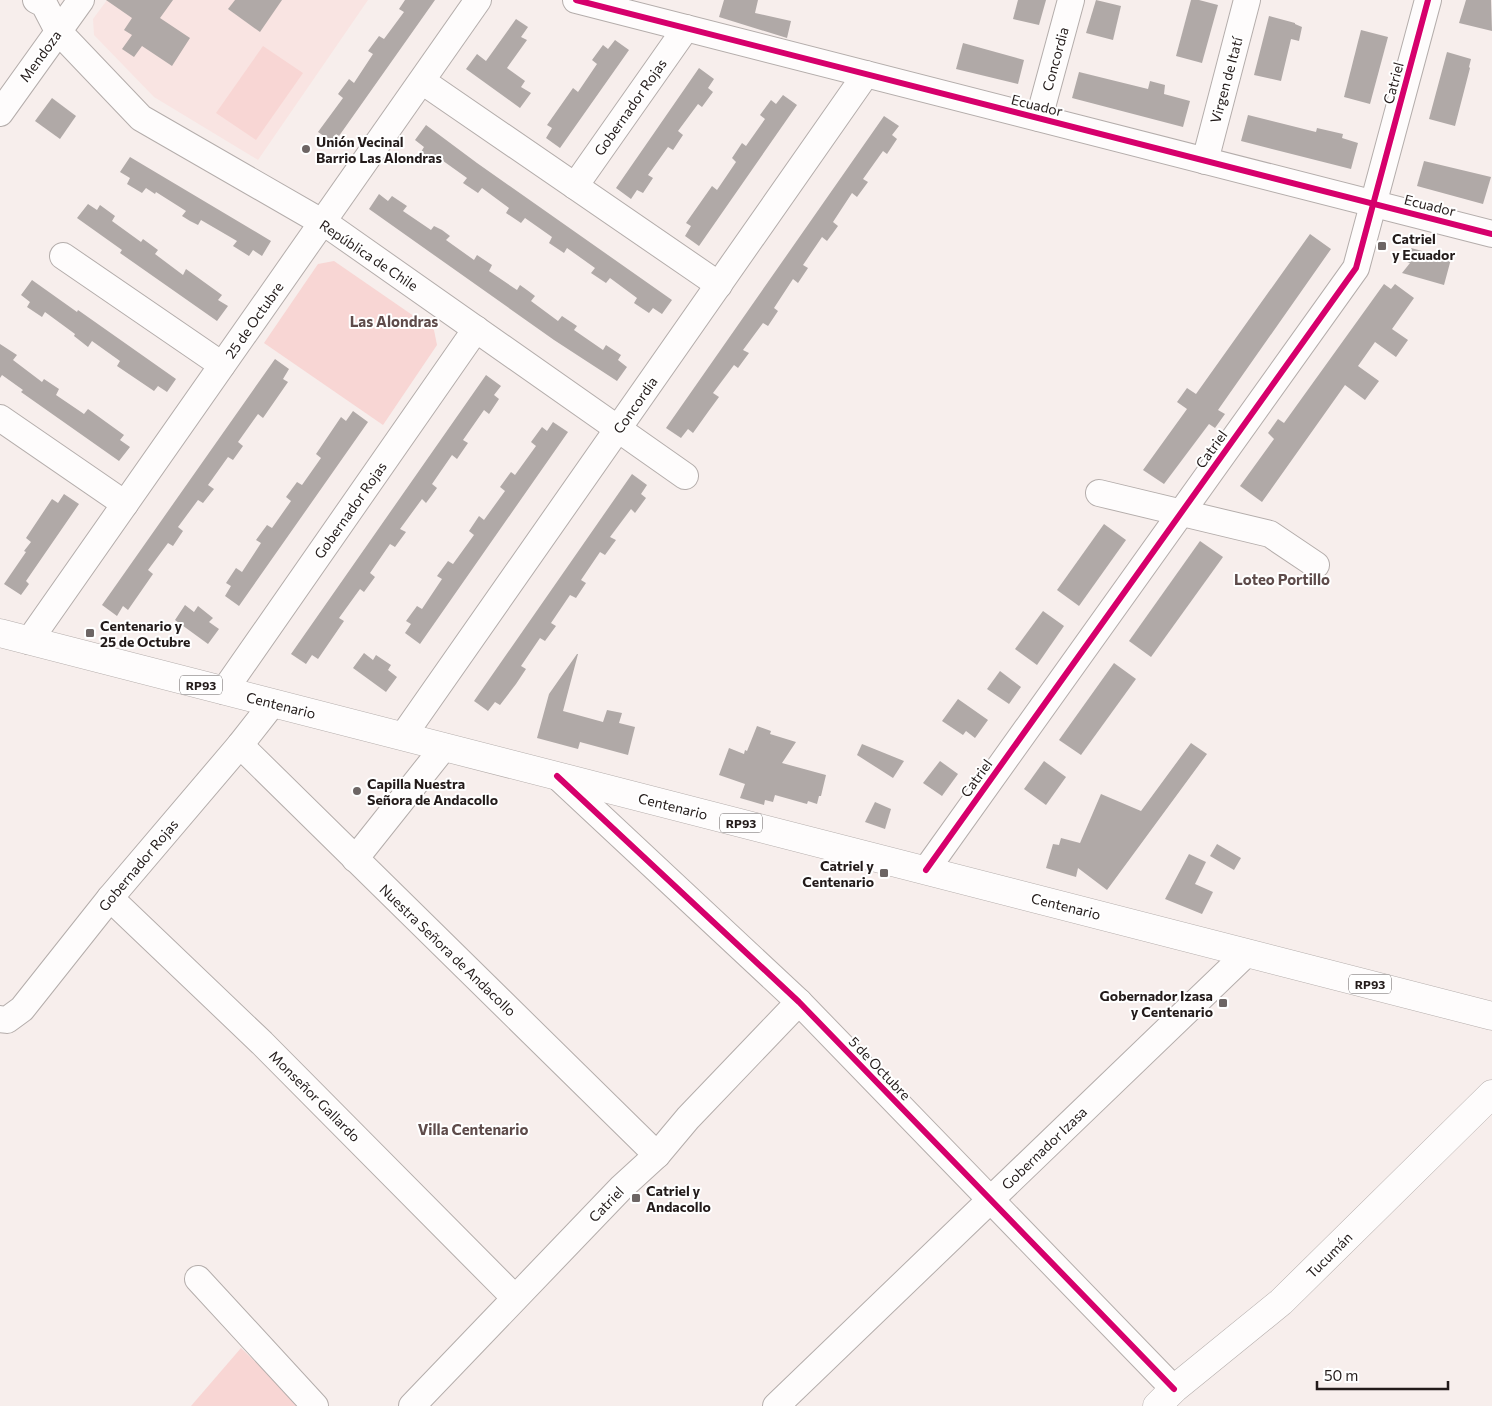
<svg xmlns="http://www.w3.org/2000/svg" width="1492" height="1406" viewBox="0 0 1492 1406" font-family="Commissioner,sans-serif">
  <rect width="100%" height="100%" fill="#f7eeec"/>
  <!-- built -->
  <path fill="#f9e4e2" d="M107,0H368L258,160L154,97L94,35L93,19Z"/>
  <!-- green -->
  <g fill="#f8d6d4">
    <path d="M263,46L303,73L256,140L216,113Z"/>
    <path d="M334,261L434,330L437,345L383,425L264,343L318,264Z"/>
    <path d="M241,1348L301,1406H191Z"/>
  </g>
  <!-- building -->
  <g fill="#b0a9a7">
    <path d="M106,0H173L160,18L190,38L172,66L142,46L134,57L122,49L132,35L124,30L132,18Z"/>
    <path d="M235,0H282L260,32L228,9Z"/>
    <path d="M405,0H435L339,136L336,134L331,141L318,132L343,98L338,94L349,79L354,83L373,54L368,51L379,36L384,39L404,12L399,9Z"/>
    <path d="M724,0H758L755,13L791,21L787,38L719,17Z"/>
    <path d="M1018,0H1046L1039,25L1013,19Z"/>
    <path d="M1096,0L1121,6L1113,40L1086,33Z"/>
    <path d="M1191,0H1199L1218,5L1202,63L1176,56Z"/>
    <path d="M1466,0H1491L1492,31L1459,23Z"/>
    <path d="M1269,16L1295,23V24L1302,27L1299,41L1291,39L1281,81L1254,75Z"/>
    <path d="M516,19L528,27L521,37L527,40L507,68L525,81L521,87L531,93L520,108L466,69L477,54L486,61Z"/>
    <path d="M1361,30L1388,37L1370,104L1344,97Z"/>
    <path d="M615,40L629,50L560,148L546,138L552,128L547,125L573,88L578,92L597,64L592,60L603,45L608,49Z"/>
    <path d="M963,43L1024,60L1018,84L956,69Z"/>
    <path d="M1447,52L1471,59L1469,67L1470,68L1455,126L1429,119Z"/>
    <path d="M699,68L714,79L708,88L713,92L702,107L698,104L678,131L683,135L673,150L668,147L648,175L653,178L643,193L637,190L631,199L616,188Z"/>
    <path d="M1079,72L1148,89L1150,81L1165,85L1164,94L1190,101L1183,127L1072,98Z"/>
    <path d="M783,95L797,105L699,246L685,236L691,226L686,223L712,186L717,190L736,162L732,158L742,143L746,146L765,119L760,115L771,100L776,104Z"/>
    <path d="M52,98L76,116L60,139L35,121Z"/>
    <path d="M1248,115L1316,132L1317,128L1343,134L1342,138L1358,143L1351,169L1241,141Z"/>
    <path d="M884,116L899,126L892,135L897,139L887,154L883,151L863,179L868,182L857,197L852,193L833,222L838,226L833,233L827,241L822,237L803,265L808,268L798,283L793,279L774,308L778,311L768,326L763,323L743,350L749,353L738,368L734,365L713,393L719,397L708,412L693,433L688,429L681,438L666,428Z"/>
    <path d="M426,125L477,163L672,300L662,314L653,308L649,313L634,303L637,298L610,278L606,283L591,273L595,268L567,248L564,253L549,243L552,237L525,218L521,223L506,213L509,208L482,188L478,193L463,183L467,178L439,158L436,162L421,152L424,147L415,140Z"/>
    <path d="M130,157L271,241L262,256L253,250L249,256L233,246L237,241L201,220L198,225L190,221L182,216L186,211L156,192L155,194L146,188L142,193L127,184L130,178L120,172Z"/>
    <path d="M1424,161L1491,177L1483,204L1417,186Z"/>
    <path d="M379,194L388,201L392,196L407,206L403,211L431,230L434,226L442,230L450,236L446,240L474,260L477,255L492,265L489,271L517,290L520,285L527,290L535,296L531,301L558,321L562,316L577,326L574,330L603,350L606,345L621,355L618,360L627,367L617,381L554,340L369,209Z"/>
    <path d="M88,204L97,210L100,205L115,216L112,221L141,242L143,239L158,250L155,254L183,275L186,269L222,295L218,300L228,306L217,321L120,253L122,250L77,218Z"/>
    <path d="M1310,234L1331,249L1218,410L1225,414L1215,428L1209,424L1164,484L1143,470L1187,409L1177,402L1187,388L1196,394Z"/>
    <path d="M1411,248L1451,259L1444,285L1402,273L1410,263L1407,262Z"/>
    <path d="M32,280L77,312L78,310L176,379L167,392L158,386L154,391L117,366L120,361L92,341L88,347L74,336L75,334L45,312L42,317L27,307L30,302L21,295Z"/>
    <path d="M1384,284L1391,289L1395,284L1414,298L1392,329L1408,340L1396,357L1375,342L1358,366L1379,381L1365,400L1345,385L1262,502L1240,486L1274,439L1268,433L1278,419L1284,423Z"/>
    <path d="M0,344L17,355L13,360L42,382L44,379L59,389L56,395L84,414L88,409L124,435L120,440L130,447L119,461L21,392L23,390L2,375L0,378Z"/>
    <path d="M275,359L289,369L283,379L288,382L263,418L258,414L238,442L243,446L233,460L228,457L208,485L214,489L203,503L198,500L178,527L183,531L173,546L168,543L148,570L153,574L128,610L123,606L117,616L102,605Z"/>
    <path d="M486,375L501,386L494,395L499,399L489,414L484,410L463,440L468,443L457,459L452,455L432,484L437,488L432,495L426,503L422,499L400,529L406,532L395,547L390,544L370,573L375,577L364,592L360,589L339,618L344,621L318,659L312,655L306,664L291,654Z"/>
    <path d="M353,411L368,422L239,606L225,596L231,586L226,583L236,568L242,572L261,543L256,540L267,525L272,528L291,501L286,497L297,482L302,485L321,458L316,454L341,417L346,421Z"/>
    <path d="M553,422L568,432L420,644L405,633L411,624L406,621L417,606L422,609L442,579L437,576L448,561L453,564L474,535L469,531L479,516L484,520L505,491L500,487L511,472L515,475L536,446L531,442L542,427L547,431Z"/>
    <path d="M632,474L647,485L641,494L646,498L635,513L631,509L610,537L616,540L605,555L600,552L581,580L586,583L576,598L570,595L551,623L556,626L545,641L540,638L521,666L526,669L516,684L500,705L495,702L488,711L474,701Z"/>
    <path d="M64,494L79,504L26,581L29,584L21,595L4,584L26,552L24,551L31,542L26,538L52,499L58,503Z"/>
    <path d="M1104,524L1126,540L1079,606L1057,590Z"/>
    <path d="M1200,541L1223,557L1151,657L1129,641Z"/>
    <path d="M185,605L194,612L198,606L213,618L209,622L219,629L208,644L175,620Z"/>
    <path d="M1043,611L1064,626L1037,665L1015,649Z"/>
    <path d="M364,653L373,660L376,655L391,665L388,670L397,677L386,692L353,668Z"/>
    <path d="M577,654H578L563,711L603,722L607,710L622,713L619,723L635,727L628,755L580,742L578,749L537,738L549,694Z"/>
    <path d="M1114,663L1136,679L1081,755L1059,740Z"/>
    <path d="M1000,671L1021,687L1009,704L987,689Z"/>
    <path d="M958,699L988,720L975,738L966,731L963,735L942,721Z"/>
    <path d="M757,726L771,731L770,734L796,742L782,763L826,775L821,796H819L817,804L808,801L807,804L775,795L773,802L765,800L764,805L740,798L745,784L719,775L729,748L744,754L745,750L747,751Z"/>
    <path d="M1191,743L1207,754L1107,890L1078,868L1076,877L1046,868L1053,844L1059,845L1061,838L1080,843L1101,794L1141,811Z"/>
    <path d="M862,744L904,761L893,778L857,755Z"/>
    <path d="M940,761L958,774L942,796L923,783Z"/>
    <path d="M1044,761L1066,777L1046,805L1024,789Z"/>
    <path d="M875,802L891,809L885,829L865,822Z"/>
    <path d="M1217,844L1241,858L1234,870L1210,856Z"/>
    <path d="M1189,854L1206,862L1195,884L1213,892L1202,914L1165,899Z"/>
  </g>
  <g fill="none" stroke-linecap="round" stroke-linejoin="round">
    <defs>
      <g id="minor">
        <path d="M36,0L44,4L58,31L141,118L332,228L685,476"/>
        <path d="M576,0L1492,234"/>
        <path d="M422,81L719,285"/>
        <path d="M0,113L81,0"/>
        <path d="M1039,118L1071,0"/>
        <path d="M1205,161L1247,0"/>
        <path d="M575,186L686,28"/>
        <path d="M63,256L222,365"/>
        <path d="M0,418L125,504"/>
        <path d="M1099,493L1270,534L1316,565"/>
        <path d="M29,641L478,0"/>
        <path d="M224,691L476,329"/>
        <path d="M403,736L866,74"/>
        <path d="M240,745L657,1155"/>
        <path d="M557,776L799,1002L1174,1389"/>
        <path d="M355,859L444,747"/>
        <path d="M926,870L1356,268L1428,0"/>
        <path d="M110,898L262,1043L515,1298"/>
        <path d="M0,1019L7,1020L22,1009L110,898L240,745L273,703"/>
        <path d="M198,1279L315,1406"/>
        <path d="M412,1406L622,1187L657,1155L688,1118L799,1002"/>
        <path d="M776,1406L1247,953"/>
      </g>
      <g id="major">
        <path d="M0,633L1492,1016"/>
        <path d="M1157,1406L1174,1389L1281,1302L1492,1094"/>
      </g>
    </defs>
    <!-- minor casing -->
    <use href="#minor" stroke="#b4adab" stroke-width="28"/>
    <!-- major casing -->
    <use href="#major" stroke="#b4adab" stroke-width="29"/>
    <!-- minor -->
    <use href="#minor" stroke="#fefcfc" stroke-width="26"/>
    <!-- major -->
    <use href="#major" stroke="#fefcfc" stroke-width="28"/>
    <defs>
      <g id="cycleway">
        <path d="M576,0L1492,234"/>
        <path d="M557,776L799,1002L1174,1389"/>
        <path d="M926,870L1356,268L1428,0"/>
      </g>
    </defs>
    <!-- cycleway casing -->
    <use href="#cycleway" stroke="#fff" stroke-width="9"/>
    <!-- cycleway -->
    <use href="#cycleway" stroke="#d6006c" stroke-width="6"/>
  </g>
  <!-- markers -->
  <g fill="#6d6564" stroke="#fff" stroke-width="2">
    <circle cx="306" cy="149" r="5"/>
    <rect x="1377" y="241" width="10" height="10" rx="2.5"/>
    <rect x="85" y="628" width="10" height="10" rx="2.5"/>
    <circle cx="357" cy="791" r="5"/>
    <rect x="879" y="868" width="10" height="10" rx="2.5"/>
    <rect x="1218" y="998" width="10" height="10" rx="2.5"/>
    <rect x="631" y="1193" width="10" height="10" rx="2.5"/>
  </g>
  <g text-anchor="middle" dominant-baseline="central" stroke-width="4" stroke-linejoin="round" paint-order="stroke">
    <!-- shield labels -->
    <g fill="#fff" stroke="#655f5f" stroke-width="1">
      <rect x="180" y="675.5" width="42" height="19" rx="4"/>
      <rect x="720" y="813.5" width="42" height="19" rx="4"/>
      <rect x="1349" y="974.5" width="42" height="19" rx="4"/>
    </g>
    <g font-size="12" font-weight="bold" fill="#231b1a">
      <text x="201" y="685">RP93</text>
      <text x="741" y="823">RP93</text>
      <text x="1370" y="984">RP93</text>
    </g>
    <!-- street labels -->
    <g font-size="14" fill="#231b1a" stroke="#fff">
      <text transform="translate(40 56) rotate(-54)">Mendoza</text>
      <text transform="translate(1055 59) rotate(-75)">Concordia</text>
      <text transform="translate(1226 80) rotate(-75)">Virgen de Itatí</text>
      <text transform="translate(1393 83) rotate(-75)">Catriel</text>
      <text transform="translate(1037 105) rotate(14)">Ecuador</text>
      <text transform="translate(630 107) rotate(-55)">Gobernador Rojas</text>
      <text transform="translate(1430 205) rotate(14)">Ecuador</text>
      <text transform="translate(369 255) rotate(34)">República de Chile</text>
      <text transform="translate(254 320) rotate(-55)">25 de Octubre</text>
      <text transform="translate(635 405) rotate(-55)">Concordia</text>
      <text transform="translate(1211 449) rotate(-54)">Catriel</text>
      <text transform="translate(350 510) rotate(-55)">Gobernador Rojas</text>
      <text transform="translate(281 705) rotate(14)">Centenario</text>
      <text transform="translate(976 778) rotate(-54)">Catriel</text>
      <text transform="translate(673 806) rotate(14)">Centenario</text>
      <text transform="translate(138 865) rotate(-50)">Gobernador Rojas</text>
      <text transform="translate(1066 906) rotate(14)">Centenario</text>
      <text transform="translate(448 950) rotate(44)">Nuestra Señora de Andacollo</text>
      <text transform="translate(880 1068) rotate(46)">5 de Octubre</text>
      <text transform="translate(315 1096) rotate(45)">Monseñor Gallardo</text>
      <text transform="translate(1044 1148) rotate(-44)">Gobernador Izasa</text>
      <text transform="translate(606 1204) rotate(-46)">Catriel</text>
      <text transform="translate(1329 1255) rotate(-45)">Tucumán</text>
    </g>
    <!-- poi labels -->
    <g font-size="14" font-weight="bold" fill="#231b1a" stroke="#fff" text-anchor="start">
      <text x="316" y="141">Unión Vecinal<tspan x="316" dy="16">Barrio Las Alondras</tspan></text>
      <text x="1392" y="238">Catriel<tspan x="1392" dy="16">y Ecuador</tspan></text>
      <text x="100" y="625">Centenario y<tspan x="100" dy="16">25 de Octubre</tspan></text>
      <text x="367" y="783">Capilla Nuestra<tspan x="367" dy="16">Señora de Andacollo</tspan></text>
      <text x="874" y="865" text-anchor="end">Catriel y<tspan x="874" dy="16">Centenario</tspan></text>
      <text x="1213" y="995" text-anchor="end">Gobernador Izasa<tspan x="1213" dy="16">y Centenario</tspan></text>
      <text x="646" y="1190">Catriel y<tspan x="646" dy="16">Andacollo</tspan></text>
    </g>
    <!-- neighbourhood labels -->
    <g font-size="15" font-weight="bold" fill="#5e4b4a" stroke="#fff">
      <text x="394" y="321">Las Alondras</text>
      <text x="1282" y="579">Loteo Portillo</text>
      <text x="473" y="1129">Villa Centenario</text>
    </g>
  </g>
  <!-- scale -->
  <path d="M1317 1381v8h131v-8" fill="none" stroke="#231b1a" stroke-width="2.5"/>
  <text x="1324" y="1381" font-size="15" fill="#231b1a" stroke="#ffffff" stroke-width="4" paint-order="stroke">50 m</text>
</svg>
